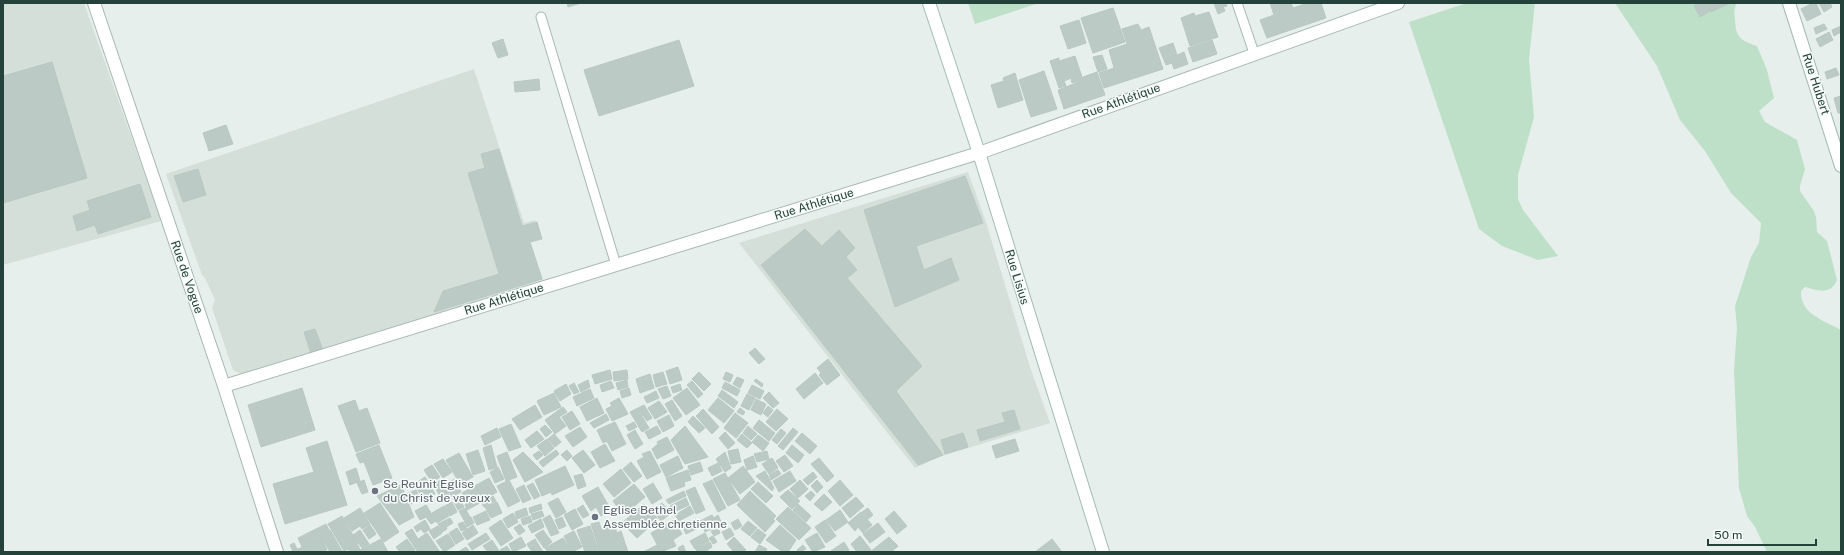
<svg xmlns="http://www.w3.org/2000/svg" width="1844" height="555" viewBox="0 0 1844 555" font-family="'Public Sans',sans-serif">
  <rect width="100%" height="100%" fill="#e6efeb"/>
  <!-- built -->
  <g fill="#d4dfda">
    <path d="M3,3H84L161,221L3,265Z"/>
    <path d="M474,69L524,223L535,220L542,237L530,242L543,280L245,376L233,370L212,308L215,300L205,278L202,275L166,174Z"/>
    <path d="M968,172L985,219L1030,367L1050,423L942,456L915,468L739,243Z"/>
  </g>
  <!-- green -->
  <g fill="#bfe0c8">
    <path d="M968,3H1039L975,24Z"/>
    <path d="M1467,3H1535L1529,59L1534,117L1518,175V199L1523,210L1558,256L1538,260L1502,246L1479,229L1409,22Z"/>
    <path d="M1615,3H1737C1734,8 1734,13 1735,19C1736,37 1739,40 1757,46L1767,70L1774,98L1759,111L1765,122L1797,140L1805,169L1800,186V191L1814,211L1816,217L1817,232L1827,241L1837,280C1831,295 1818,291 1805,287L1801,291C1800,314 1824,320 1841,330V552H1767L1755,527L1747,516L1739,488L1734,370L1737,328L1735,306L1751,257L1759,243L1761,223L1731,193L1705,151L1680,120L1657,66Z"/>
  </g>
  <!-- building -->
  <g fill="#bbcac4" stroke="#b8c9c2">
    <path d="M567,3H581L568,7Z"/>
    <path d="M1214,3H1226L1227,6L1223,7L1225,11L1218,14Z"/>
    <path d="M1270,3H1291L1293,8L1308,3H1321L1326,18L1267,38L1260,20L1274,15Z"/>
    <path d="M1699,3H1705L1710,11L1700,17L1694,6Z"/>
    <path d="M1707,3H1730L1711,12Z"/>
    <path d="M1813,3H1816L1821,14L1807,21L1801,9Z"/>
    <path d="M1819,3H1830L1832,7L1824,12Z"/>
    <path d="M1113,8L1125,42L1093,53L1081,18Z"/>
    <path d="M1209,12L1218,37L1190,46L1181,18L1194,13L1195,16Z"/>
    <path d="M1079,20L1086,43L1068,49L1060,26Z"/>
    <path d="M1138,24L1141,30L1149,27L1163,69L1104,88L1099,73L1114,68L1109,50L1127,44L1122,29Z"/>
    <path d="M1824,24L1827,29L1816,34L1814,28Z"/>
    <path d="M1841,26V32L1834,36L1832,30Z"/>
    <path d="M1829,32L1833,40L1820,47L1816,39Z"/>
    <path d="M503,39L508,55L498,58L492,43Z"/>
    <path d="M679,40L694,86L599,116L584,70Z"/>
    <path d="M1212,40L1217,54L1193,62L1188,48Z"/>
    <path d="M1173,43L1177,55L1184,52L1188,64L1174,69L1172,63L1166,65L1159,48Z"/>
    <path d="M1102,55L1107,69L1098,72L1093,57Z"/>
    <path d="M1075,56L1083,80L1072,83L1071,78L1064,81L1066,86L1059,88L1050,61L1059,58V61Z"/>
    <path d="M52,62L87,178L3,203V76Z"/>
    <path d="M1836,68L1839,75L1827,79L1825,72Z"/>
    <path d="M1044,71L1057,109L1031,117L1019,80Z"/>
    <path d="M1097,72L1105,95L1064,109L1058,90L1084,80L1083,77Z"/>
    <path d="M1015,73L1023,100L998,108L991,85L1004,81L1003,78Z"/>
    <path d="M539,79L540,90L515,92L514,82Z"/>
    <path d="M1841,96V113H1838L1834,98Z"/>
    <path d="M226,125L233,144L209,151L203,133Z"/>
    <path d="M499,149L522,226L537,222L542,239L530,242L542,279L434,312L443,291L499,274L468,173L485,168L481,154Z"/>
    <path d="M198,169L206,195L183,202L174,176Z"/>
    <path d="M965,176L983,223L916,246L924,270L951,258L959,280L895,307L864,210Z"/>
    <path d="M140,184L151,217L98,234L95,225L77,231L73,216L90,210L87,201Z"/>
    <path d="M805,229L822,246L839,230L855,248L846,257L857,270L847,278L922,366L896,391L943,455L918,465L761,265Z"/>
    <path d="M315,329L323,350L311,354L304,332Z"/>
    <path d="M755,348L765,359L759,364L749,353Z"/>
    <path d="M828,359L840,375L827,385L819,375L821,373L817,368Z"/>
    <path d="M678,367L682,380L670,384L666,371Z"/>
    <path d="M610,370L612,379L595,384L592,375Z"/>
    <path d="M627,370L628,379L614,381L613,372Z"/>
    <path d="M663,372L667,384L656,387L653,375Z"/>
    <path d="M699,372L711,384L704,391L692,379Z"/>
    <path d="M726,372L733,375L730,382L723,379Z"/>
    <path d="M815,373L823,383L804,399L796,389Z"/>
    <path d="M650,374L654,388L640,393L636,379Z"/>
    <path d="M737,377L744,380L740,388L733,384Z"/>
    <path d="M756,379L763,384L762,387L754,381Z"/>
    <path d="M588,380L590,387L581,392L578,385Z"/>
    <path d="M627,380L628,387L618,390L616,383Z"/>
    <path d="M611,381L614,388L602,392L600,385Z"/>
    <path d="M692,381L703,394L698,398L687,385Z"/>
    <path d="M725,382L740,390L737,396L722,388Z"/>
    <path d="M574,383L579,392L574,394L569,386Z"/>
    <path d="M566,384L571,394L560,401L554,391Z"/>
    <path d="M680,384L682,390L673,393L671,387Z"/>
    <path d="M752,385L764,391L760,399L748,393Z"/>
    <path d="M667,386L671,396L663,399L658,389Z"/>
    <path d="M302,388L315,430L261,447L248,405Z"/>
    <path d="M629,388L631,395L622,398L620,391Z"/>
    <path d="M687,388L700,405L686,415L673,398Z"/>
    <path d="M590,389L594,398L577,406L573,397Z"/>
    <path d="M722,390L738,402L734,408L718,396Z"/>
    <path d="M656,391L659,398L647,403L644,397Z"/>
    <path d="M769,392L779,403L773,408L763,398Z"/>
    <path d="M554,393L561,407L544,415L537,401Z"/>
    <path d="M747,394L755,398L749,410L741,406Z"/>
    <path d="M597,398L604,413L587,421L580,407Z"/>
    <path d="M619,398L628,414L612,421L606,409L612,406L610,403Z"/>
    <path d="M718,398L734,411L724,423L708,410Z"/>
    <path d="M756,399L766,404L761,415L751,410Z"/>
    <path d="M355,400L359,411L367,408L380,443L356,452L338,406Z"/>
    <path d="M672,400L682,416L675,421L665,404Z"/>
    <path d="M659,401L667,412L655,419L648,408Z"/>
    <path d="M535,405L542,417L520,430L512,419Z"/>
    <path d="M644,405L652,418L647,421L643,415L642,416L649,428L642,432L630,412Z"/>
    <path d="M768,406L773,410L768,417L763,413Z"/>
    <path d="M563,407L567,412L559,417L566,426L555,434L545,420Z"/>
    <path d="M740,408L745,412L743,415L737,412Z"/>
    <path d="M703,409L719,427L712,434L696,416Z"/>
    <path d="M777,409L788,419L776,431L766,422Z"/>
    <path d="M1014,410L1020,429L980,441L977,430L1005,422L1002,413Z"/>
    <path d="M572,411L580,424L570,430L562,417Z"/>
    <path d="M735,413L748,423L736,438L724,428Z"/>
    <path d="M606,414L609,420L594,428L590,423Z"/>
    <path d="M669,415L674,426L663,432L657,421Z"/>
    <path d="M693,416L705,428L699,433L688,422Z"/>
    <path d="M759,420L775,433L769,441L753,428Z"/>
    <path d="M615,422L626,444L612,451L607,441L603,443L597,430Z"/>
    <path d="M634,422L637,427L629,431L626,426Z"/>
    <path d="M511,424L521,447L509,451L499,429Z"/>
    <path d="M545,425L552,432L546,437L540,429Z"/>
    <path d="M657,426L661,433L649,439L645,432Z"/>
    <path d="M685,426L708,457L685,464L671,440Z"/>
    <path d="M748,426L757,434L751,440L743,433Z"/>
    <path d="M580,427L587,437L573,447L565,436Z"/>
    <path d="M497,428L501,437L485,445L481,436Z"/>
    <path d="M793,428L798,432L783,450L778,446Z"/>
    <path d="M781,429L786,433L777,444L772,440Z"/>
    <path d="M635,430L643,444L635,449L627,435Z"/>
    <path d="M537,431L544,439L531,448L525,440Z"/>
    <path d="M725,432L735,443L728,449L719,438Z"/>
    <path d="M802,433L817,446L810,454L795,441Z"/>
    <path d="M963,433L968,447L945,454L941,440Z"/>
    <path d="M554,434L561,442L555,447L548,439Z"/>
    <path d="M742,434L752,443L747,448L737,440Z"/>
    <path d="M758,435L769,443L763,451L752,442Z"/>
    <path d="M667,437L674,450L657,459L652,449L658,444L657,442Z"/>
    <path d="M547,439L554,448L545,456L537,446Z"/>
    <path d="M1015,439L1019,451L996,458L992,446Z"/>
    <path d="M327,441L347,505L285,524L273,484L314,472L306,448Z"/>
    <path d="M605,444L615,461L600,468L591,452Z"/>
    <path d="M379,445L392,478L373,485L364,462L360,463L356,454Z"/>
    <path d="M491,445L497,467L489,470L483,448Z"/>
    <path d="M792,445L804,455L798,463L786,453Z"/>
    <path d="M738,449L741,462L731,464L728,451Z"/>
    <path d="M478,450L485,471L473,475L466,454Z"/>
    <path d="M556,450L559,454L543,467L539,462Z"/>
    <path d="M567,450L572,456L567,461L561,455Z"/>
    <path d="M583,450L595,465L584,473L572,458Z"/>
    <path d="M539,451L543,455L537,460L533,455Z"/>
    <path d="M650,451L661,472L647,479L637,461L644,457L642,454Z"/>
    <path d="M767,451L769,459L757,462L754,454Z"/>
    <path d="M507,452L517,477L506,481L497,456Z"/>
    <path d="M523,452L543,472L525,482L513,460Z"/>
    <path d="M725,452L731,468L725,472L716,459Z"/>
    <path d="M459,453L473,477L460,484L446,460Z"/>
    <path d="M785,455L793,466L784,472L776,461Z"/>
    <path d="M678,456L683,468L666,477L660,465Z"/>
    <path d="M753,456L757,467L747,470L744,460Z"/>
    <path d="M772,458L778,468L769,474L762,464Z"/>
    <path d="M819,458L834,476L827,482L811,464Z"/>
    <path d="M443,459L452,472L443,478L434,464Z"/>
    <path d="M631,462L642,476L634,482L623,469Z"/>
    <path d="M700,462L703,471L691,475L688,466Z"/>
    <path d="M718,463L722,471L712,476L708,468Z"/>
    <path d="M432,465L440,477L432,482L424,470Z"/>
    <path d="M565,466L574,485L552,495L551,492L542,496L535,480Z"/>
    <path d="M743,466L755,482L740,494L728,478Z"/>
    <path d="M498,467L504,479L495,483L490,472Z"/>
    <path d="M356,468L360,481L350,485L346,472Z"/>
    <path d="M621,469L631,483L614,497L603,484Z"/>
    <path d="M688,470L691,480L684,482L685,486L671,491L666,478Z"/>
    <path d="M778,470L781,474L771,480L769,475Z"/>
    <path d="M765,471L774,488L772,491L756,476Z"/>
    <path d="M790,471L796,481L779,492L773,481Z"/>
    <path d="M813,472L817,477L808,485L803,480Z"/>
    <path d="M725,473L740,500L728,506L713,479Z"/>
    <path d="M582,474L586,486L578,489L574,476Z"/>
    <path d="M425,477L435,494L424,500L414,484Z"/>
    <path d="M489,478L497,492L480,501L478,496L466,501L462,493Z"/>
    <path d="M455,479L461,492L452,497L445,484Z"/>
    <path d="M364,480L368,492L362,494L357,483Z"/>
    <path d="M441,480L449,494L441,498L433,484Z"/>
    <path d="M509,480L520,501L508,507L497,486Z"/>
    <path d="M712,480L726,508L718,512L703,484Z"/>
    <path d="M800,480L808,489L798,498L790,489Z"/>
    <path d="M817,480L823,487L817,493L811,486Z"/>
    <path d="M840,480L853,495L840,506L828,491Z"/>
    <path d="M758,482L773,496L766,503L751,489Z"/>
    <path d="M533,483L540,496L534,499L527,486Z"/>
    <path d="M653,483L662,498L652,504L643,489Z"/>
    <path d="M634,484L645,497L624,515L613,501Z"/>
    <path d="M401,485L414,517L399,525L377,496Z"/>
    <path d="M524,485L531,499L523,503L516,489Z"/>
    <path d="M598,487L611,510L601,516L596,507L591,511L582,496Z"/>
    <path d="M695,487L705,510L696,514L686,491Z"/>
    <path d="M416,490L420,499L411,504L406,494Z"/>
    <path d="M788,490L800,501L792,509L780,497Z"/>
    <path d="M684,491L686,496L669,504L666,500Z"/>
    <path d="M750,491L776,516L773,519L775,521L765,532L737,505Z"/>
    <path d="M811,491L815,495L810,501L805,496Z"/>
    <path d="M824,494L832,502L822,511L814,504Z"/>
    <path d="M493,496L496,501L484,507L481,502Z"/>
    <path d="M856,497L864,506L850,518L842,508Z"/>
    <path d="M459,498L464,507L458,510L454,502Z"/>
    <path d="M477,498L480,503L467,510L465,504Z"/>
    <path d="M558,498L566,512L556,518L548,503Z"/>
    <path d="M686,498L689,505L674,512L670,506Z"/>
    <path d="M452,502L457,512L450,516L445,506Z"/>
    <path d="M497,502L502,513L491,518L485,507Z"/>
    <path d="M380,503L399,532L384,542L364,513Z"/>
    <path d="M662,503L671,513L661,521L653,510Z"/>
    <path d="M541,504L542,509L530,513L529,508Z"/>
    <path d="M644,504L658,519L637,538L622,523Z"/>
    <path d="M798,504L811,516L806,522L793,510Z"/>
    <path d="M426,505L436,521L431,524L426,517L420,520L415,511Z"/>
    <path d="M583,505L589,515L583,518L577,509Z"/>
    <path d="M444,506L449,516L437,523L432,513Z"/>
    <path d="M690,506L694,513L679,521L675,515Z"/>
    <path d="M788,507L811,528L799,540L776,519Z"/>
    <path d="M360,508L370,524L362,529L360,526L352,531L344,518Z"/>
    <path d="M465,508L470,517L464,520L459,511Z"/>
    <path d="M526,508L528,515L517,519L515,512Z"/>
    <path d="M868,508L873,515L868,519L862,512Z"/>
    <path d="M575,509L583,524L572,530L564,515Z"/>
    <path d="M840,510L848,522L835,531L826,520Z"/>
    <path d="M486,511L490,520L477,525L473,517Z"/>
    <path d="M542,511L544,516L533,520L531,514Z"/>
    <path d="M894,511L907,526L897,534L885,519Z"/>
    <path d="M861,512L872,525L863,533L858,527L855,531L848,523Z"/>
    <path d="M513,513L518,522L508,528L503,519Z"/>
    <path d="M550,515L559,533L551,536L543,519Z"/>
    <path d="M712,515L714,518L718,515L722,524L705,532L700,521Z"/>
    <path d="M342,516L358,544L344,551L328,524Z"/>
    <path d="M530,516L532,522L523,525L521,519Z"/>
    <path d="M471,517L474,523L467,527L464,521Z"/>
    <path d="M562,517L566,526L559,529L555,520Z"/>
    <path d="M450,518L453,523L446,527L447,529L442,532L438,524Z"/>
    <path d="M541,519L544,527L532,533L528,526Z"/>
    <path d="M696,519L700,527L686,534L682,526Z"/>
    <path d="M738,519L742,526L735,530L731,523Z"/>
    <path d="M425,520L430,529L424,533L421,529L417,532L414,527Z"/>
    <path d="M501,520L513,538L501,546L489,528Z"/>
    <path d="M674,520L682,534L673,540L676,546L661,552L651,533Z"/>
    <path d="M825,520L836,536L826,543L815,527Z"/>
    <path d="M748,521L757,528L750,536L741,529Z"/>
    <path d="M463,522L467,529L461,531L458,524Z"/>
    <path d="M599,522L601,529L614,524L617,533L621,531L628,552H600L591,524Z"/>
    <path d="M878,523L885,532L870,543L863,534Z"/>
    <path d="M326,524L329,530L321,534L323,540L302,547L298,538Z"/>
    <path d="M520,524L525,531L519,535L514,528Z"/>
    <path d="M370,525L376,534L369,539L363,530Z"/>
    <path d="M473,525L478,533L467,540L462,533Z"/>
    <path d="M780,525L796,540L788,552H783L766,540Z"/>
    <path d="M438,526L442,533L434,539L429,531Z"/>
    <path d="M590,526L599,552H585L577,530Z"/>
    <path d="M457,528L464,539L456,544L449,533Z"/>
    <path d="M718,528L720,533L714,536L711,531Z"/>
    <path d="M730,528L734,535L726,540L722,532Z"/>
    <path d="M412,529L418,539L427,533L440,552H418L405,533Z"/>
    <path d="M758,529L766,535L760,544L751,537Z"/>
    <path d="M330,530L342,551L330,552L321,535Z"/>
    <path d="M360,530L369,544L362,548L353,535Z"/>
    <path d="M543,530L552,542L544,548L535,535Z"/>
    <path d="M574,531L582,547L572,552L564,536Z"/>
    <path d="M486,533L490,539L472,550L468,544Z"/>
    <path d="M705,533L709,541L695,549L690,541Z"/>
    <path d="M817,533L825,547L813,552L805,540Z"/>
    <path d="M448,534L455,545L444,552L436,541Z"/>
    <path d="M713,536L717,542L713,544L709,538Z"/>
    <path d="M860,536L871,550L869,552H857L851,544Z"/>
    <path d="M521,537L526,546L513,552L509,544Z"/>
    <path d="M734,537L746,550L744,552H734L727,544Z"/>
    <path d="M889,537L898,546L891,552H870Z"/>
    <path d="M563,538L572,552H548L545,548Z"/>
    <path d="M381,539L388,552H361L360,550Z"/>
    <path d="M407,539L415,550L412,552H400L396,547Z"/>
    <path d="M535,539L543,552H532L527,544Z"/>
    <path d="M1052,539L1062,552H1035Z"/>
    <path d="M323,540L327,550L320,552H289Z"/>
    <path d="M492,540L499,551L498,552H488L483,546Z"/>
    <path d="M710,542L712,547L705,552H697L696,549Z"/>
    <path d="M844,542L849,550L845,552H832L831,551Z"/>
    <path d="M294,543L297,549L293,551L290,545Z"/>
    <path d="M358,545L361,552H350L348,549Z"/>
    <path d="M657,545L660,552H643Z"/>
    <path d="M683,545L686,552H680L678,548Z"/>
    <path d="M759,545L767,549L765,552H755Z"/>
    <path d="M803,545L806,549L799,552L797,550Z"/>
    <path d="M507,546L511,552H501L500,550Z"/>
    <path d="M466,547L470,552H458Z"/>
  </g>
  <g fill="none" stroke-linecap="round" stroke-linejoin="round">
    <defs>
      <g id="lane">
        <path d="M1237,3L1254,53"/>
        <path d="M541,17L616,265"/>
      </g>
      <g id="street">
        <path d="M94,3L224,386L277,552"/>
        <path d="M224,386L979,153L1398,3"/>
      </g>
      <g id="secondary">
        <path d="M929,3L979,153L1103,552"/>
        <path d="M1789,3L1841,166"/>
      </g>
    </defs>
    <!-- lane casing -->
    <use href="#lane" stroke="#a8b8b2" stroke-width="11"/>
    <!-- street casing -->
    <use href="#street" stroke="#a8b8b2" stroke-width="14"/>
    <!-- secondary casing -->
    <use href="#secondary" stroke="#a4bbb3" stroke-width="14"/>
    <!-- lane -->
    <use href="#lane" stroke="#fff" stroke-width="9"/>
    <!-- street -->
    <use href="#street" stroke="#fff" stroke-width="12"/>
    <!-- secondary -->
    <use href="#secondary" stroke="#fff" stroke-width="12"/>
  </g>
  <!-- markers -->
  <g fill="#6b7280" stroke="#f7fbf9" stroke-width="1.5">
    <circle cx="375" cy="491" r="4"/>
    <circle cx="595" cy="517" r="4"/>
  </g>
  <g text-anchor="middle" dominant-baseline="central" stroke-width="3" stroke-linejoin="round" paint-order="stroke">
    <!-- street labels -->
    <g font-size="12" fill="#24423a" stroke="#f7fbf9">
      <text transform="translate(1816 84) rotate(72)">Rue Hubert</text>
      <text transform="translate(1121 101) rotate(-20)">Rue Athlétique</text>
      <text transform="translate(814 204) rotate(-17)">Rue Athlétique</text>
      <text transform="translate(187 277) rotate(71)">Rue de Vogue</text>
      <text transform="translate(1017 277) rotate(73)">Rue Lisius</text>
      <text transform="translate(504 299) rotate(-17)">Rue Athlétique</text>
    </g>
    <!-- worship labels -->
    <g font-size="12" fill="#5b616d" stroke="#f7fbf9" text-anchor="start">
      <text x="383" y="484">Se Reunit Eglise<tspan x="383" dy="14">du Christ de vareux</tspan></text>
      <text x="603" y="510">Eglise Bethel<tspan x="603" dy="14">Assemblée chretienne</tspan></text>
    </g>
  </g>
  <!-- border -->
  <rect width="1844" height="555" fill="none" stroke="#24423a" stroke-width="8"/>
  <!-- scale -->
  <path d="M1708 539v6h108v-6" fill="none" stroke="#24423a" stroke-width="2"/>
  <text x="1714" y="539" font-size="12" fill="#24423a" stroke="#f7fbf9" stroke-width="3" paint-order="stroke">50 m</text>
</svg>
